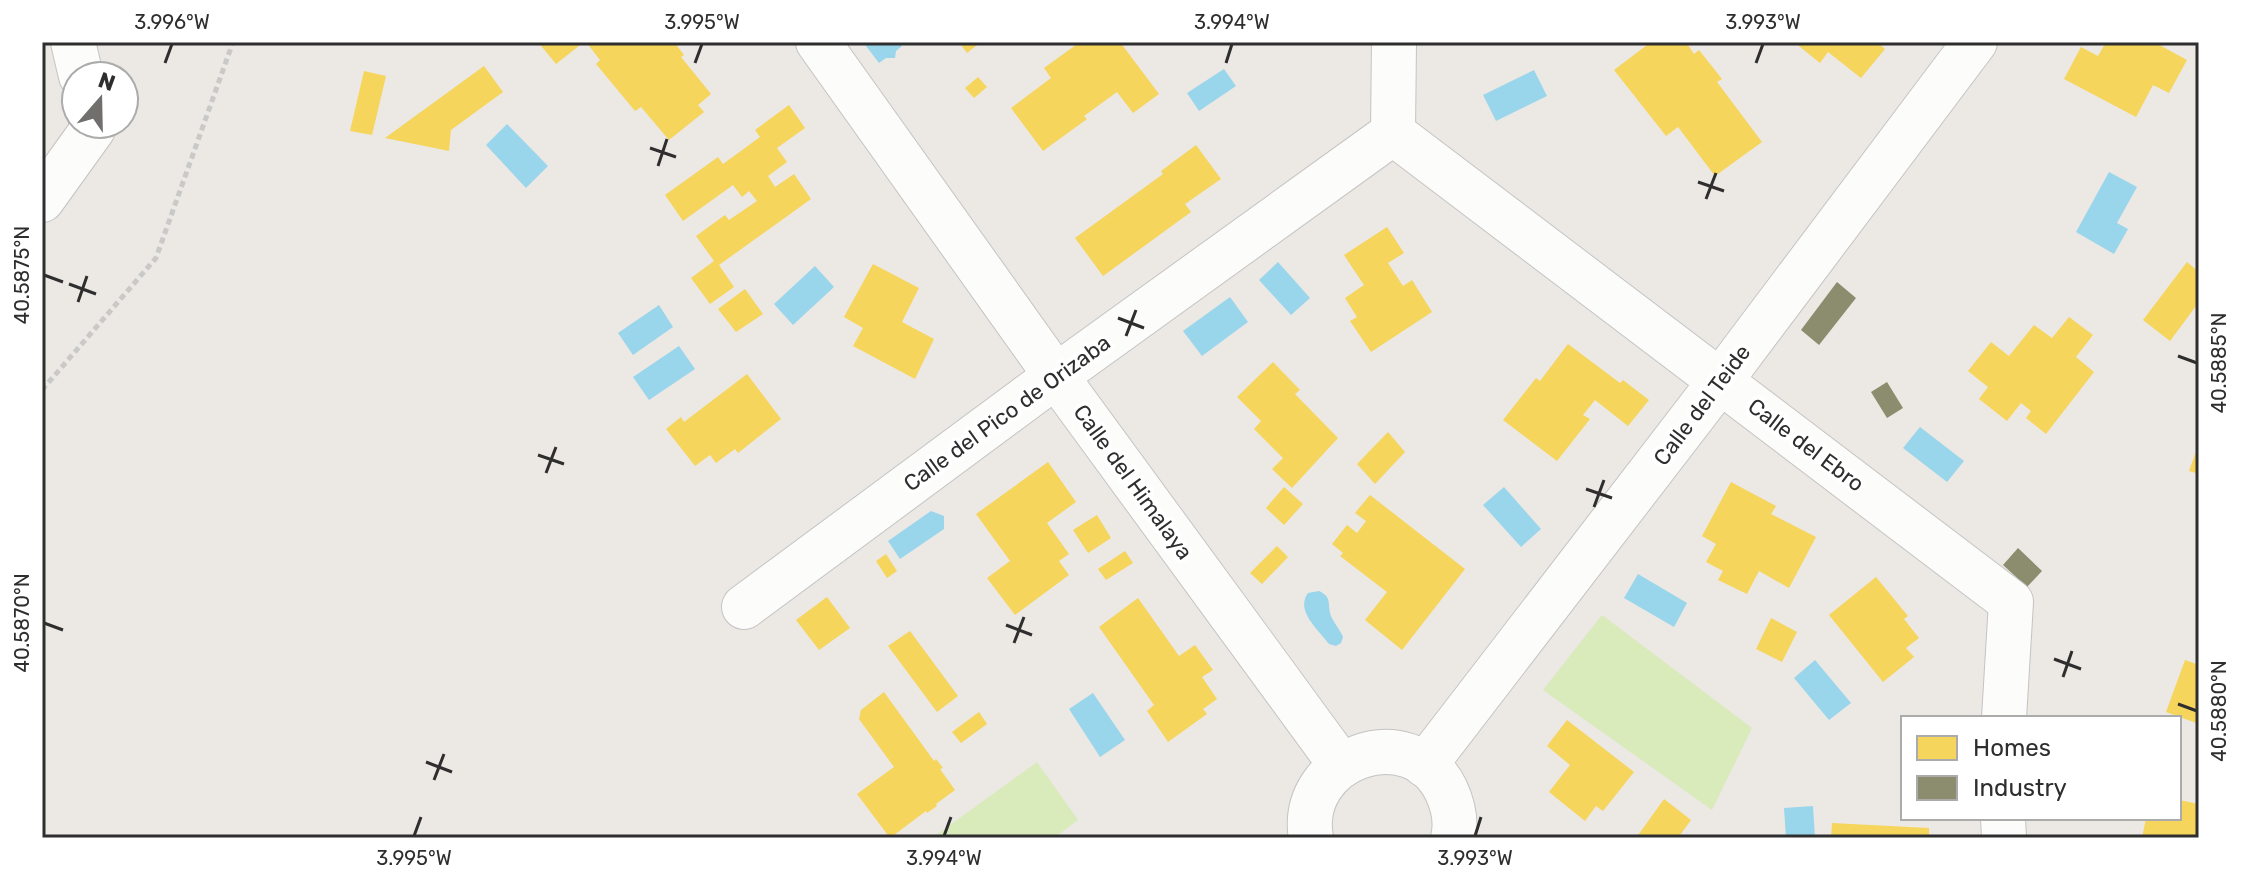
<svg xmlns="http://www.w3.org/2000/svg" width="2241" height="880" viewBox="0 0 2241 880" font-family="Rubik,sans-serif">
  <rect width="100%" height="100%" fill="#ece8e4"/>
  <!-- pitch -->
  <g fill="#d9eabb">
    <path d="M1602,615L1752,728L1712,810L1543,690Z"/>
    <path d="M1037,762L1078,820L1054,838H932Z"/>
  </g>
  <!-- water -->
  <g fill="#99d6ec">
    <path d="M863,42H899L902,46L896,51L895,58H886L879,63Z"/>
    <path d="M1224,69L1236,86L1199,111L1187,93Z"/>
    <path d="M1534,70L1547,96L1496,121L1483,95Z"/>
    <path d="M507,124L548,166L526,188L486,145Z"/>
    <path d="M2109,172L2137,187L2117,223L2128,229L2114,254L2076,232Z"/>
    <path d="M1278,262L1310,298L1291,315L1259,280Z"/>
    <path d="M815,266L834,287L793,325L774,304Z"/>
    <path d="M1230,297L1248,322L1202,356L1183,331Z"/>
    <path d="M659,305L673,327L633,355L618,333Z"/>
    <path d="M679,346L695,369L649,400L633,377Z"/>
    <path d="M1920,427L1964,461L1947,482L1903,448Z"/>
    <path d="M1504,487L1541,529L1521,547L1483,505Z"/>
    <path d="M931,511L944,516V529L900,559L888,541Z"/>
    <path d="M1638,574L1687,603L1674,627L1624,598Z"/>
    <path d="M1319,591C1331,597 1328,601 1330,613C1332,621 1340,629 1343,637L1341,643L1336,646L1329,644C1318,629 1295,611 1308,593Z"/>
    <path d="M1815,660L1851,703L1829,720L1794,678Z"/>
    <path d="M1093,693L1125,740L1100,757L1069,709Z"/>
    <path d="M1813,806L1815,838H1786L1784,808Z"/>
  </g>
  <!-- homes -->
  <g fill="#f6d55c">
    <path d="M538,42H584L556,64Z"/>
    <path d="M586,42H674L684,55L681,57L711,94L698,105L704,112L669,140L641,107L635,111L596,64L600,60Z"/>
    <path d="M959,42H981L967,53Z"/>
    <path d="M1080,42H1120L1159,94L1133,113L1117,92L1084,116L1087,119L1043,151L1011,108L1051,78L1044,68Z"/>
    <path d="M1651,42H1686L1694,54L1699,50L1722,79L1717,82L1762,142L1715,176L1678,127L1666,136L1614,70Z"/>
    <path d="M1794,42H1877L1885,49L1861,78L1828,52L1820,63Z"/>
    <path d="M2106,42H2154L2187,60L2169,93L2153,85L2136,117L2064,79L2081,47L2098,56Z"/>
    <path d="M484,66L503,92L451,130L449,151L385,138Z"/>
    <path d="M364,71L386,76L372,135L350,131Z"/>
    <path d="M978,77L987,87L974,98L965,88Z"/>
    <path d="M789,105L805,128L777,148L787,162L768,176L775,187L794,174L811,199L719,265L734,287L710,304L691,278L714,261L696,236L725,215L729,220L757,201L749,191L742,197L733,185L683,221L665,195L718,157L723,164L760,137L755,130Z"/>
    <path d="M1196,145L1221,179L1185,204L1191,212L1103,276L1075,238L1163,174L1161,171Z"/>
    <path d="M1387,227L1404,253L1388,263L1403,286L1412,280L1432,312L1371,352L1350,321L1357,317L1345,298L1364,285L1344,255Z"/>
    <path d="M2187,262L2199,272V302L2170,341L2143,320Z"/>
    <path d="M873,264L919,288L902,322L934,339L915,379L853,346L863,328L844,317Z"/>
    <path d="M745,289L763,314L736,332L718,309Z"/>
    <path d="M2069,317L2093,335L2076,357L2094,372L2046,434L2026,418L2031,411L2021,403L2007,421L1979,399L1988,387L1968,371L1991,342L2009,356L2034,325L2052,338Z"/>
    <path d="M1568,344L1620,383L1623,380L1649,400L1628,426L1595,400L1583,415L1590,419L1557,461L1503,420L1536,378L1540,381Z"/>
    <path d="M1273,362L1300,390L1295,394L1338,438L1292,488L1272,469L1283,458L1254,429L1261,421L1237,397Z"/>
    <path d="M747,374L781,419L738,453L735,449L716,463L710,455L695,466L666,429L681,417L684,422Z"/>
    <path d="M1388,432L1405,452L1375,484L1357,464Z"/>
    <path d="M2199,443V474L2189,471Z"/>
    <path d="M1048,462L1076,502L1047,523L1069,554L1059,561L1069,575L1015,615L987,578L1010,561L976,514Z"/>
    <path d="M1731,482L1776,506L1771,514L1816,537L1789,588L1759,571L1747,594L1718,580L1723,571L1706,562L1716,544L1702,536Z"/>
    <path d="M1284,487L1303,504L1284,525L1266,508Z"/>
    <path d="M1370,495L1465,569L1402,650L1365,620L1387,592L1340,556L1343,553L1332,544L1347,525L1357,533L1366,521L1355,513Z"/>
    <path d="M1097,515L1111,538L1088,553L1073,530Z"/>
    <path d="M1277,546L1288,557L1262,584L1250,573Z"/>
    <path d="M1125,551L1133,563L1106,580L1098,569Z"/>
    <path d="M886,554L897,571L887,578L876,561Z"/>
    <path d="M1876,577L1908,616L1904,619L1919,638L1906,648L1914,657L1883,682L1829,615Z"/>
    <path d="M827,597L850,628L819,650L796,620Z"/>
    <path d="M1138,598L1179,656L1195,645L1213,670L1202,677L1217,699L1203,709L1207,714L1168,742L1147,711L1154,705L1099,627Z"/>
    <path d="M1771,618L1797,632L1782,662L1756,649Z"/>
    <path d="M910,631L958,696L937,712L888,646Z"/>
    <path d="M2185,660L2199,665V724L2166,712Z"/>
    <path d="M884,692L934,761L936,759L943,768L940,769L955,790L936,804L937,806L927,813L926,811L890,838L857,794L894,767L859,719L861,710Z"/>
    <path d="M979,712L987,724L961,743L952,732Z"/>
    <path d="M1567,720L1634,772L1603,811L1596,806L1585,821L1549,792L1570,765L1547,746Z"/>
    <path d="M1664,799L1691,820L1678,838H1636Z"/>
    <path d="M2179,800L2199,804V838H2142L2146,818H2179Z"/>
    <path d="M1832,823L1929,828V838H1831Z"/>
  </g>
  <!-- industry -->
  <g fill="#8c8c6e">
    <path d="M1837,282L1856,298L1819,345L1801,330Z"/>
    <path d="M1887,382L1903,408L1887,418L1871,392Z"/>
    <path d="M2018,548L2042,571L2027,587L2003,565Z"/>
  </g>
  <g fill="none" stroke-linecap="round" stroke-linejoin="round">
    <defs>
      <g id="minor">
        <path d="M73,42L81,76"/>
        <path d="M818,42L1056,376L1340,764"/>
        <path d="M1393,133L2011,602L2004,718"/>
        <path d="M42,200L93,129L91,124"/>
        <path d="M744,607L1056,376L1393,133L1394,42"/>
        <path d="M1425,765L1721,380L1975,42"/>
        <path d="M2003,818L2004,838"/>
        <path d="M1311,838C1297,758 1410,717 1446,790C1453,805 1457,821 1453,838"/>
      </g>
    </defs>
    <!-- minor casing -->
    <use href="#minor" stroke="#c5c4c5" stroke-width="46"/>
    <!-- path -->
    <path stroke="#c9c9c8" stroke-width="5" stroke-dasharray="6 4" stroke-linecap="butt" d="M42,390L156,258L233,42"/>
    <!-- minor -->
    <use href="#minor" stroke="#fcfcfb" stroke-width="44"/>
  </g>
  <!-- ticks -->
  <path fill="none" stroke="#2e2e2e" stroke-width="3" d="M165,63L172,44M695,63L702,44M1226,63L1232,44M1756,63L1763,44M650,148L676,157M658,166L667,139M1698,182L1724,191M1706,199L1716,173M44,275L63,282M69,284L96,294M78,302L87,276M1118,318L1144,328M1126,336L1136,310M2178,356L2197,363M538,455L564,464M546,473L556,447M1586,489L1612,498M1594,507L1604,480M44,623L63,630M1006,625L1032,635M1014,643L1024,617M2054,659L2081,669M2063,677L2072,651M2178,704L2197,711M426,762L452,772M434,780L444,754M414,836L421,817M944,836L951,817M1475,836L1481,817"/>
  <g text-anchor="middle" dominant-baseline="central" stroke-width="8" stroke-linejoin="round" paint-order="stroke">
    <!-- street labels -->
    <g font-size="22" fill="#2e2e2e" stroke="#fff">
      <text transform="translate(1702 405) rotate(-53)">Calle del Teide</text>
      <text transform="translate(1007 413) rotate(-36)">Calle del Pico de Orizaba</text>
      <text transform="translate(1806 445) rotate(37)">Calle del Ebro</text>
      <text transform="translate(1133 482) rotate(54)">Calle del Himalaya</text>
    </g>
  </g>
  <!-- border -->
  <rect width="2241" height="880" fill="none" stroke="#ffffff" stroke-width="88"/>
  <!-- legend -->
  <rect x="1901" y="716" width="280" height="104" fill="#ffffff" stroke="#ababab" stroke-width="2"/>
  <rect x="1917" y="736" width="40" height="24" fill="#f6d55c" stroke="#ababab" stroke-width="2"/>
  <text x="1973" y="756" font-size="24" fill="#2e2e2e">Homes</text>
  <rect x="1917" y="776" width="40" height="24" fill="#8c8c6e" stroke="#ababab" stroke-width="2"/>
  <text x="1973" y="796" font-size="24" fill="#2e2e2e">Industry</text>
  <!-- north arrow -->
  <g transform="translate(100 100) rotate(20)"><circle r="38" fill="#ffffff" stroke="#ababab" stroke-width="2"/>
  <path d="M0-6L14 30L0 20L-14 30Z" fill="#706f6e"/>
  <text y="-12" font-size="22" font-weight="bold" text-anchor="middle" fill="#2e2e2e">N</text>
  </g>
  <rect x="44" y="44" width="2153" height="792" fill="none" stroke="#2e2e2e" stroke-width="3"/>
  <g font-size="20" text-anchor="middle" fill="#2e2e2e">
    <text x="172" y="29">3.996°W</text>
    <text x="702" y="29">3.995°W</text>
    <text x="1232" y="29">3.994°W</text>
    <text x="1763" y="29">3.993°W</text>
    <text transform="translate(22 275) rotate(-90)" y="7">40.5875°N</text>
    <text transform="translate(2219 363) rotate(-90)" y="7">40.5885°N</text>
    <text transform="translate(22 623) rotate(-90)" y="7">40.5870°N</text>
    <text transform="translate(2219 711) rotate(-90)" y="7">40.5880°N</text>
    <text x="414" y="865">3.995°W</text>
    <text x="944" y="865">3.994°W</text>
    <text x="1475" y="865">3.993°W</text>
  </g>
</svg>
